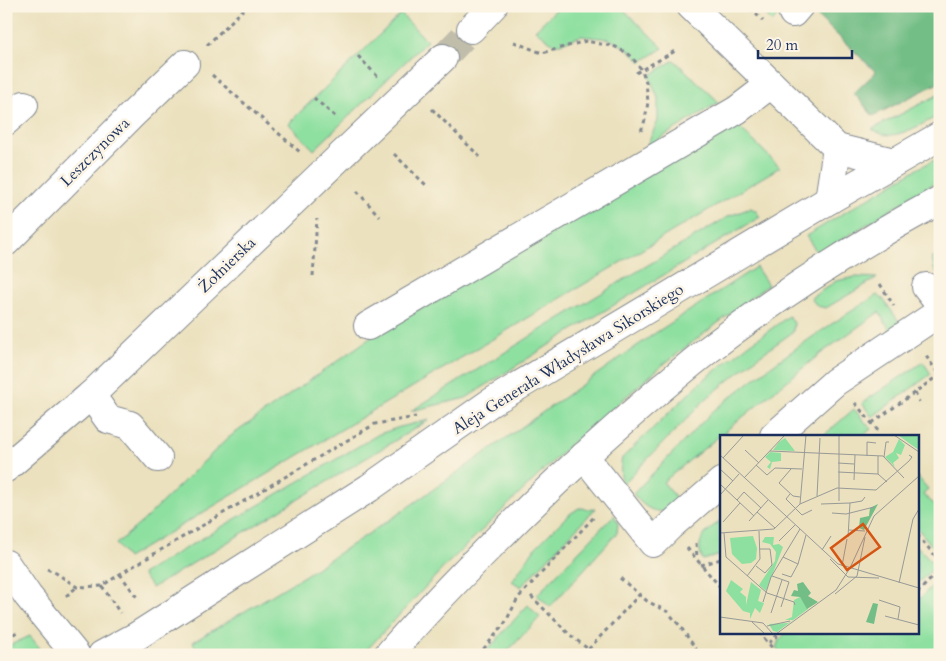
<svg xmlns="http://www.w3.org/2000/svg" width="946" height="661" viewBox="0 0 946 661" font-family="Cardo,serif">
  <rect width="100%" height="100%" fill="#fcf5e5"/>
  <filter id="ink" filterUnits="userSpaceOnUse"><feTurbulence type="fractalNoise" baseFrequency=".02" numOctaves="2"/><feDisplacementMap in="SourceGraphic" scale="10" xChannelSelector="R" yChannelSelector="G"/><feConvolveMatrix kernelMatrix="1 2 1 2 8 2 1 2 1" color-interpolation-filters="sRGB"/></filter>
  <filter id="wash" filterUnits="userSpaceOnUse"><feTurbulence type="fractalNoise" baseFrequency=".0096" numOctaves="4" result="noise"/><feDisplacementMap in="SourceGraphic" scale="20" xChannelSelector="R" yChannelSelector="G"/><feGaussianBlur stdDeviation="1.12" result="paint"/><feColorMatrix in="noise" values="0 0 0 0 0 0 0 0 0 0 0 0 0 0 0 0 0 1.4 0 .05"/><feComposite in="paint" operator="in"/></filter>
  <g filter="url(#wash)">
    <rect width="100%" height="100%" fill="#ebe1be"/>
    <!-- green -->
    <g fill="#8ee0a0" stroke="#54887f">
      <path d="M560,6H620L663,48L641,62L628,49L609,39L581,36L555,45L535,30Z"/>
      <path d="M757,6H788L772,22Z"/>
      <path d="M401,14L427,41L314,150L289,124L293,119Z"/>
      <path d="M674,60L719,102L646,147L658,121V98L649,76Z"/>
      <path d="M940,94V115C926,122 906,134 891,135C884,135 878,133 872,129Z"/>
      <path d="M735,123L780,167L127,558L116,544L142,522L228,438L370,338Z"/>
      <path d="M940,157V180L818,254L806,236L915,170Z"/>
      <path d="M751,208L756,211L760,217L571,331L466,398L411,411L544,328L729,216Z"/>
      <path d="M940,254V276L934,269L932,258Z"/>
      <path d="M756,267L768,285L664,364L571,444L446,565L362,655H200L196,650L193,642L304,576L394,517L654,334Z"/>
      <path d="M855,277L877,278L826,308L817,306L811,298L836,281Z"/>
      <path d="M877,295L883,299L903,327L892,334L879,312L820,354L663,482L680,502C675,505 670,510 665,511C652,514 640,503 633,494L712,412C764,369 819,331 877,295Z"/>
      <path d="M789,316L794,323L793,332L759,356L707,398L623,484C620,475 620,467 622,458L702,381L750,344Z"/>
      <path d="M923,362L931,374L872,417L862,403Z"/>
      <path d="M854,409L871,429L863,436H823Z"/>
      <path d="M429,420L152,588L142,574L379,434L400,427Z"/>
      <path d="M917,476L928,489L923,495L940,509V555L917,528Z"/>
      <path d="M579,508L595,509L521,587L512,581L535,548L567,516Z"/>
      <path d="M614,515L618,523L617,533L550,607L537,595Z"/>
      <path d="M721,520V555L703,560C693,541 707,531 721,520Z"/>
      <path d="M917,546L936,566L920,581L917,579Z"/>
      <path d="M940,578V655H781L776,648L779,640L787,632H917V601Z"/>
      <path d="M528,605L540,617L504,655H483L495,642L504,631Z"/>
      <path d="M30,636L39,647L37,651L30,655H6V647Z"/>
    </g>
    <!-- forest -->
    <path fill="#72be86" stroke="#467672" d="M810,6H940V82L873,116L854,93L876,72L809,8Z"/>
  </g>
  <g filter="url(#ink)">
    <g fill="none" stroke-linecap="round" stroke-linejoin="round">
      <!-- minor-tunnel -->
      <path stroke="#c1bdab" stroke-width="28" stroke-dasharray="28 14" stroke-linecap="butt" d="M443,58L471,29"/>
      <defs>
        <g id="minor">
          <path d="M691,6L837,148L894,162"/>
          <path d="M793,13L799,6"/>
          <path d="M471,29L493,6"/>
          <path d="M6,121L24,105"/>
          <path d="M829,200L837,148"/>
          <path d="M6,242L133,114L185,64"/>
          <path d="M926,287L940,305"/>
          <path d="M368,326L737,110L771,84"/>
          <path d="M91,395L108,419L130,425L158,458"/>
          <path d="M774,436L835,382L940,312"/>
          <path d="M584,456L653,543L669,527L721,482"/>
          <path d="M6,468L91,395L443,58"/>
          <path d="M6,564L28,596L76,655"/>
        </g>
        <g id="major">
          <path d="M102,655L137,636L369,488L490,403L829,200L940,136"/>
          <path d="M388,655C441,594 498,537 557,481C606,436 656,391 708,350C781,294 859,244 940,200"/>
        </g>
      </defs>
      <!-- minor casing -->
      <use href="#minor" stroke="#83888e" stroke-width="30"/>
      <!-- major casing -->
      <use href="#major" stroke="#83888e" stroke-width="30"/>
      <!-- path -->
      <g stroke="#83888e" stroke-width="3" stroke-dasharray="4 4" stroke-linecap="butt">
        <path d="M750,8L763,21"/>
        <path d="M514,42L542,53L586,41L616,47L630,55L642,70L646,82L648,102L645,120L641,131"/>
        <path d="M207,45L247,6"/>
        <path d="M358,56L380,79"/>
        <path d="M636,73L675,51"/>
        <path d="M212,75L301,153"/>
        <path d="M314,98L338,119"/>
        <path d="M432,109L480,157"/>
        <path d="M394,154L428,187"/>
        <path d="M357,191L380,217"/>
        <path d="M313,276L317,219"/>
        <path d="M880,284L894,306"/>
        <path d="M926,356L940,376"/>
        <path d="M915,393L919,402"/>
        <path d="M855,403L879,432"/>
        <path d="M872,423L939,375"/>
        <path d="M917,535L940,561"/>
        <path d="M696,543L697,559"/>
        <path d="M687,548L721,588"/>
        <path d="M701,565L721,559"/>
        <path d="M47,569L56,573L77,587L102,586L120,574L375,424L416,417"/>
        <path d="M120,574L138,599"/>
        <path d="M620,578L647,601L668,612L680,626L700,655"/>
        <path d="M102,586L120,613"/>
        <path d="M917,593L940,570"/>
        <path d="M66,596L77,587"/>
        <path d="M531,596L569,634L588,649"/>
        <path d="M759,632L778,655"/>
        <path d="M6,638L19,631"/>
        <path d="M769,643L781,632"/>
        <path d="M177,652L179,655"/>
        <path d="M478,655L487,645L505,623L518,598L594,517"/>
        <path d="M583,655L639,595"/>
      </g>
      <!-- minor -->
      <use href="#minor" stroke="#fff" stroke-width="28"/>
      <!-- major -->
      <use href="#major" stroke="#fff" stroke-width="28"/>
    </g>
  </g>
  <g text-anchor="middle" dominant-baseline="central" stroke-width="5" stroke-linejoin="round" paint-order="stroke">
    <!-- street labels -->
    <g font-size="16" fill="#1b2f5e" stroke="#fcf5e5">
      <text transform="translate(95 152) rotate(-45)">Leszczynowa</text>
      <text transform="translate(227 265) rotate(-44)">Żołnierska</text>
      <text transform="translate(568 359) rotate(-32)">Aleja Generała Władysława Sikorskiego</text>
    </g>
  </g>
  <!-- overview -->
  <g transform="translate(720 435)">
    <rect width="199" height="199" fill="#ebe1be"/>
    <path d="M178,0H199V15L193,11ZM65,3L75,16L53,15L59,7ZM179,4L185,10L181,20L176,18L179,23L173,28L175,32L165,22L173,17ZM50,17L61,18V26L52,27L50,34L47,32L51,27L45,22ZM33,101L37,113L36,124L31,128L22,129L12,119L10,103ZM45,102H54L53,110L59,109L63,112L46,156L39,150L55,126L56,117L50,109L42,107ZM11,145L23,154L20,157L26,162V170L31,147L41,155L38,166L44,168L40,178L35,173L30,184V178L23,176L6,156ZM80,162L88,174L57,197L53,196L49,189L68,188L73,185H65L72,182L74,165Z" fill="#8ee0a0"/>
    <path d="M158,69L144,95L139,93L140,83L149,81L150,73ZM83,147L91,158L88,161L98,167L87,174L80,162L71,161L74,155L78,156L77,149ZM153,168L158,169L154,189L146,187Z" fill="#72be86"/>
    <path fill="none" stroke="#989a98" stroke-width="1" d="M174,0L199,17M25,15L39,28M50,16L163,21L184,43M0,20L118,129L199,153M147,21V7L156,8M164,22L166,7H169M3,23L24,0M118,28L134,29M36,30L47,40L55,33L82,34M0,34L13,46M71,34L59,48L73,61L80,62M118,37L158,39L167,47M158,39V21M24,43L65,0M134,45L135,20M0,49L34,81M156,55L189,26L192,22L189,20M70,59L66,64L82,80L92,75M0,60L19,39M97,61L100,3M17,65L24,57L41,73M119,66V0M80,69L86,0M101,69L130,68L142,66L145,62M37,77L55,93M112,78L126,79L154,72M29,86L48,65M3,87L20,68M129,95L145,96M0,98L54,94L80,69L117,53L156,55M4,98L6,122L47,158L74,167L75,170M128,102L130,68M59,106L75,90M102,115L111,101M63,122L78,129L86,100M110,124L128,142L159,143M36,131L45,138L52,130L50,114H39M122,131L127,104M62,139L71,142L78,129M27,141L40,124L39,96M52,141L69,147L61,172M179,148L193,84L199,74M115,159L137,141L145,102M159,165L180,172L178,184M43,167L51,142L80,94M51,178L62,145M165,181L199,190M0,182L43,188L53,199M32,187L45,199M47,191L70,186M56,199L116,155L130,133L154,81L199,41"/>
    <path fill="#d45514" fill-opacity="0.15" stroke="#d45514" stroke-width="2.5" d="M143,89L160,112L127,135L111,113Z"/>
    <rect width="199" height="199" fill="none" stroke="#1b2f5e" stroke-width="2.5"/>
  </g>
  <!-- margin -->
  <rect width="946" height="661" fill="none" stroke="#fcf5e5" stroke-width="25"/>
  <!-- scale -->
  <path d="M758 50v8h94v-8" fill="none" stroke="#1b2f5e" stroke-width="2.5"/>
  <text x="766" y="50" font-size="15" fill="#1b2f5e" stroke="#fcf5e5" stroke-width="4" paint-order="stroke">20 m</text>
</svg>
